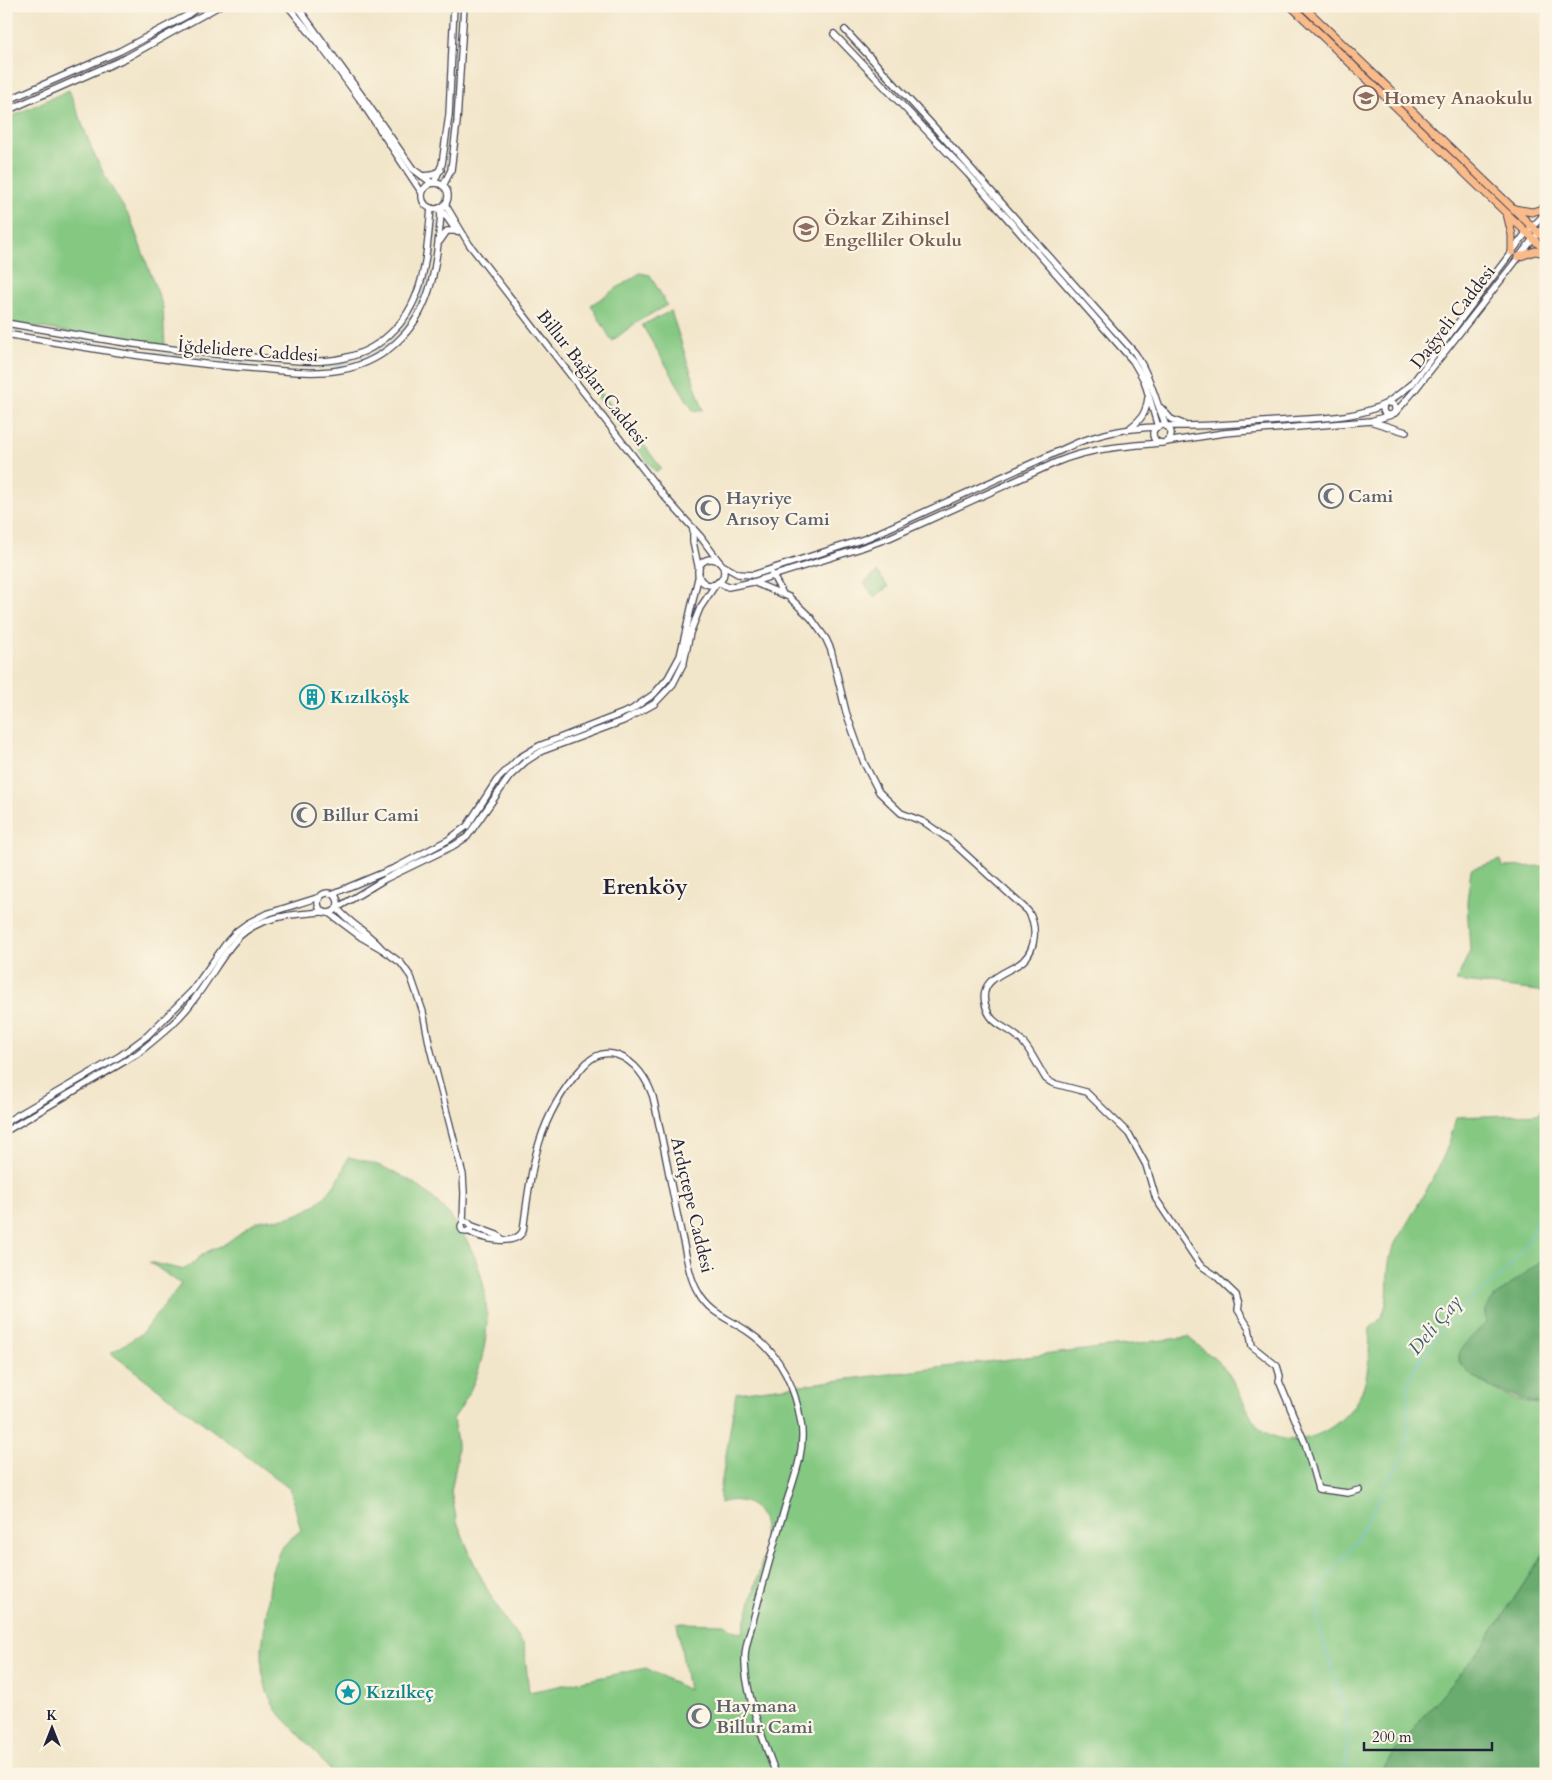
<svg xmlns="http://www.w3.org/2000/svg" width="1552" height="1780" viewBox="0 0 1552 1780" font-family="Cardo,serif">
  <rect width="100%" height="100%" fill="#fcf5e5"/>
  <filter id="ink" filterUnits="userSpaceOnUse"><feTurbulence type="fractalNoise" baseFrequency=".02" numOctaves="2"/><feDisplacementMap in="SourceGraphic" scale="10" xChannelSelector="R" yChannelSelector="G"/><feConvolveMatrix kernelMatrix="1 2 1 2 8 2 1 2 1" color-interpolation-filters="sRGB"/></filter>
  <filter id="wash" filterUnits="userSpaceOnUse"><feTurbulence type="fractalNoise" baseFrequency=".0096" numOctaves="4" result="noise"/><feDisplacementMap in="SourceGraphic" scale="20" xChannelSelector="R" yChannelSelector="G"/><feGaussianBlur stdDeviation="1.12" result="paint"/><feColorMatrix in="noise" values="0 0 0 0 0 0 0 0 0 0 0 0 0 0 0 0 0 1.4 0 .05"/><feComposite in="paint" operator="in"/></filter>
  <g filter="url(#wash)">
    <rect width="100%" height="100%" fill="#f2e6ca"/>
    <!-- green -->
    <g fill="#84c882" stroke="#53755e">
      <path d="M69,90L93,152L107,180L130,218L163,307L165,348L6,322V119Z"/>
      <path d="M640,273L650,275L667,305L637,322L612,341L591,305Z"/>
      <path d="M671,311L703,410L694,412L642,325Z"/>
      <path d="M583,373L588,376L629,428L622,429L580,375Z"/>
      <path d="M639,438L661,468L656,472L631,440Z"/>
      <path d="M877,572L888,587L874,597L864,583Z"/>
      <path d="M1501,860L1502,867L1546,866V992L1456,981L1470,951L1467,902L1471,869Z"/>
      <path d="M1546,1095V1257L1490,1301L1485,1310L1486,1323C1479,1331 1460,1346 1459,1356C1458,1373 1502,1394 1515,1399C1525,1402 1535,1404 1546,1405V1550L1481,1649L1422,1718L1379,1774H333L310,1746L276,1710L267,1692L262,1670V1647L272,1570L280,1550L288,1541L301,1530L290,1489L111,1353L141,1334L181,1284L149,1262L180,1269C190,1268 195,1260 202,1255C209,1250 216,1248 223,1245C235,1238 246,1227 259,1221C266,1218 277,1220 285,1218C317,1211 339,1187 348,1157C472,1180 528,1316 453,1419L457,1443V1460L451,1492L457,1522L473,1561L487,1589L504,1618L524,1645L529,1692L646,1668L688,1690L677,1623L725,1624L733,1630L742,1633L766,1548C767,1542 763,1538 764,1533C765,1507 743,1495 720,1503V1492L736,1393L1188,1337C1200,1348 1219,1360 1228,1373C1237,1386 1251,1421 1261,1429C1298,1457 1349,1426 1363,1388C1370,1369 1369,1347 1370,1328C1396,1311 1383,1279 1391,1254C1394,1242 1403,1231 1409,1220C1428,1187 1449,1154 1456,1117L1540,1114Z"/>
    </g>
    <!-- forest -->
    <g fill="#6bac70" stroke="#466756">
      <path d="M1546,1257V1405C1527,1403 1451,1378 1460,1352C1463,1344 1479,1330 1486,1323L1485,1310L1490,1301Z"/>
      <path d="M1546,1550V1774H1379L1422,1718L1481,1649Z"/>
    </g>
    <g fill="none" stroke-linecap="round" stroke-linejoin="round">
      <!-- stream -->
      <g stroke="#6dc2e9" stroke-width="1">
        <path d="M446,165L454,99L460,6"/>
        <path d="M434,238L437,220"/>
        <path d="M6,329L19,330"/>
        <path d="M28,332C82,341 136,352 190,358C215,361 240,361 266,363C298,365 332,373 363,359C413,336 424,298 433,249"/>
        <path d="M1387,1485C1396,1468 1406,1452 1409,1433C1411,1412 1402,1389 1414,1370C1427,1348 1442,1328 1461,1310C1479,1293 1500,1279 1516,1259C1530,1241 1538,1222 1546,1201"/>
        <path d="M1345,1774L1348,1735L1346,1713L1319,1625L1318,1600L1326,1578L1354,1544L1384,1491"/>
      </g>
    </g>
  </g>
  <g filter="url(#ink)">
    <g fill="none" stroke-linecap="round" stroke-linejoin="round">
      <defs>
        <g id="minor">
          <path d="M288,6L323,49L359,98L422,193"/>
          <path d="M297,6L360,93L413,169L432,183"/>
          <path d="M845,30L936,129L1135,353C1151,377 1155,400 1166,426C1208,427 1250,423 1292,420C1323,418 1357,418 1385,404"/>
          <path d="M6,101L120,51L186,16L199,6"/>
          <path d="M6,111L126,58L219,6"/>
          <path d="M422,176L432,175L441,170"/>
          <path d="M434,183L442,164L449,115L454,6"/>
          <circle cx="435" cy="196" r="13"/>
          <path d="M443,186L451,170L457,122L464,6"/>
          <path d="M445,204L469,244L664,496L700,536L720,563"/>
          <path d="M441,209L457,232"/>
          <path d="M440,241L447,231H456"/>
          <path d="M6,323C87,337 168,351 250,357C281,359 313,365 344,358C363,354 381,344 395,329C426,297 427,250 431,208"/>
          <path d="M6,334C87,348 168,362 249,368C279,370 310,375 340,370C364,366 385,355 402,337C434,304 437,258 441,214L439,208"/>
          <circle cx="1389" cy="409" r="6"/>
          <path d="M1387,403L1411,385L1526,233L1546,213"/>
          <path d="M1161,408L1171,419L1183,424"/>
          <path d="M1395,413L1414,391L1533,239L1546,225"/>
          <path d="M1373,422L1406,432"/>
          <circle cx="1162" cy="434" r="9"/>
          <path d="M1131,427C1142,419 1146,412 1148,398"/>
          <path d="M1166,442L1224,433L1371,421L1391,415"/>
          <path d="M693,528V542L699,570"/>
          <circle cx="711" cy="572" r="13"/>
          <path d="M722,565L738,574L753,575L867,538L1079,442C1107,432 1128,428 1158,427L1144,380L1133,361L968,174L834,34"/>
          <path d="M772,574L783,594"/>
          <path d="M718,582L728,587L753,582L858,549L889,538L1057,462C1090,448 1125,446 1160,443"/>
          <path d="M753,582L789,597L811,618L826,639L831,650L846,712L864,763L879,792L901,813L924,822L950,840L1028,911C1037,925 1037,948 1023,961C1009,973 979,977 985,1003C990,1027 1007,1025 1021,1040C1031,1050 1038,1067 1046,1079L1052,1083L1086,1092L1129,1134L1146,1165L1156,1199L1200,1265L1215,1275L1236,1295L1239,1305L1238,1310L1249,1328L1252,1346L1277,1366L1280,1376L1279,1381L1305,1443L1318,1489L1348,1493L1359,1490"/>
          <circle cx="328" cy="903" r="10"/>
          <path d="M332,894L397,867L448,840L467,826L497,780L519,758L539,746L631,710L654,694L668,678L680,656L699,574"/>
          <path d="M329,913L361,937L382,949C369,933 350,924 337,908L385,879L453,846L467,837L510,776L525,762L542,751L623,721L654,704L673,684L684,662L690,633L700,608L716,584"/>
          <path d="M382,949L401,963L411,977L423,1012L430,1048L463,1175L464,1193L463,1222"/>
          <path d="M6,1122L120,1056L147,1036L192,991L227,942L237,931L248,923L266,914L320,897"/>
          <path d="M6,1131L137,1054C158,1037 180,1020 195,998C209,980 220,958 235,941C256,916 294,914 324,912"/>
          <circle cx="466" cy="1227" r="5"/>
          <path d="M470,1225L497,1235L502,1239"/>
          <path d="M468,1231C481,1239 515,1247 523,1231C531,1170 537,1117 581,1069C590,1058 601,1050 617,1055C635,1061 647,1079 653,1097C664,1145 672,1193 683,1241C687,1258 689,1277 698,1292C710,1314 728,1318 747,1331C779,1352 795,1385 801,1423C806,1451 793,1481 785,1507C774,1544 764,1580 754,1617C751,1630 745,1644 745,1657C744,1691 764,1742 776,1774"/>
        </g>
        <g id="major">
          <path d="M1291,6L1546,251"/>
          <path d="M1303,6L1546,240"/>
          <path d="M1514,209L1532,212L1546,208"/>
          <path d="M1507,214L1512,235V252"/>
          <path d="M1518,257L1535,251L1546,253"/>
        </g>
      </defs>
      <!-- minor casing -->
      <use href="#minor" stroke="#413f50" stroke-width="8"/>
      <!-- major casing -->
      <use href="#major" stroke="#413f50" stroke-width="9"/>
      <!-- minor -->
      <use href="#minor" stroke="#fff" stroke-width="5.5"/>
      <!-- major -->
      <use href="#major" stroke="#fabb8b" stroke-width="7"/>
    </g>
  </g>
  <!-- icons -->
  <defs>
    <symbol id="school-ring" viewBox="-11 -11 22 22"><circle r="9.5" fill="#fcf5e5" stroke="#8d6e63" stroke-width="1.5"/><path d="M0-5L7-2L0 1L-7-2ZM-4 1L0 2.5L4 1V4Q0 6-4 4Z" fill="#8d6e63"/></symbol>
    <symbol id="mosque-ring" viewBox="-11 -11 22 22"><circle r="9.5" fill="#fcf5e5" stroke="#6b7280" stroke-width="1.5"/><path d="M3.5-4.9A6 6 0 1 0 3.5 4.9A5 5 0 1 1 3.5-4.9Z" fill="#6b7280"/></symbol>
    <symbol id="building-ring" viewBox="-11 -11 22 22"><circle r="9.5" fill="#fcf5e5" stroke="#0f9aa8" stroke-width="1.5"/><path d="M-4-6H4V6H1V3H-1V6H-4ZM-2.5-4.3h1.7v1.8h-1.7ZM.8-4.3h1.7v1.8H.8ZM-2.5-1h1.7V.8h-1.7ZM.8-1h1.7V.8H.8Z" fill="#0f9aa8"/></symbol>
    <symbol id="sight-ring" viewBox="-11 -11 22 22"><circle r="9.5" fill="#fcf5e5" stroke="#0f9aa8" stroke-width="1.5"/><path d="M0-6L1.8-2.2L6-1.7L2.9 1.2L3.7 5.4L0 3.3L-3.7 5.4L-2.9 1.2L-6-1.7L-1.8-2.2Z" fill="#0f9aa8"/></symbol>
  </defs>
  <g fill-rule="evenodd">
    <use href="#school-ring" x="1352" y="84" width="28" height="28"/>
    <use href="#school-ring" x="792" y="215" width="28" height="28"/>
    <use href="#mosque-ring" x="1317" y="482" width="28" height="28"/>
    <use href="#mosque-ring" x="694" y="494" width="28" height="28"/>
    <use href="#building-ring" x="298" y="683" width="28" height="28"/>
    <use href="#mosque-ring" x="290" y="801" width="28" height="28"/>
    <use href="#sight-ring" x="334" y="1678" width="28" height="28"/>
    <use href="#mosque-ring" x="685" y="1702" width="28" height="28"/>
  </g>
  <g text-anchor="middle" dominant-baseline="central" stroke-width="4.5" stroke-linejoin="round" paint-order="stroke">
    <!-- education labels -->
    <g font-size="18" font-weight="bold" fill="#785e54" stroke="#fcf5e5" text-anchor="start">
      <text x="1384" y="98">Homey Anaokulu</text>
      <text x="824" y="219">Özkar Zihinsel<tspan x="824" dy="21">Engelliler Okulu</tspan></text>
    </g>
    <!-- street labels -->
    <g font-size="18" fill="#22223b" stroke="#fcf5e5">
      <text transform="translate(1453 317) rotate(-52)">Dağyeli Caddesi</text>
      <text transform="translate(248 351) rotate(4)">İğdelidere Caddesi</text>
      <text transform="translate(592 378) rotate(52)">Billur Bağları Caddesi</text>
      <text transform="translate(692 1205) rotate(77)">Ardıçtepe Caddesi</text>
    </g>
    <!-- worship labels -->
    <g font-size="18" font-weight="bold" fill="#5b616d" stroke="#fcf5e5" text-anchor="start">
      <text x="1348" y="496">Cami</text>
      <text x="726" y="498">Hayriye<tspan x="726" dy="21">Arısoy Cami</tspan></text>
      <text x="322" y="815">Billur Cami</text>
      <text x="716" y="1706">Haymana<tspan x="716" dy="21">Billur Cami</tspan></text>
    </g>
    <!-- culture labels -->
    <g font-size="18" font-weight="bold" fill="#0d838f" stroke="#fcf5e5" text-anchor="start">
      <text x="330" y="697">Kızılköşk</text>
      <text x="366" y="1692">Kızılkeç</text>
    </g>
    <!-- water labels -->
    <g font-size="19" font-style="italic" fill="#3c5a78" stroke="#fcf5e5">
      <text transform="translate(1435 1325) rotate(-50)">Deli Çay</text>
    </g>
    <!-- district labels -->
    <g font-size="22" font-weight="bold" fill="#22223b" stroke="#fcf5e5">
      <text x="645" y="887">Erenköy</text>
    </g>
  </g>
  <!-- margin -->
  <rect width="1552" height="1780" fill="none" stroke="#fcf5e5" stroke-width="25"/>
  <!-- north arrow -->
  <g transform="translate(52 1728)" stroke="#fcf5e5" stroke-width="4" paint-order="stroke">
  <path d="M0-4L9 19L0 12L-9 19Z" fill="#22223b"/>
  <text y="-8" font-size="14" font-weight="bold" text-anchor="middle" fill="#22223b">K</text>
  </g>
  <!-- scale -->
  <path d="M1364 1742v8h128v-8" fill="none" stroke="#22223b" stroke-width="2.5"/>
  <text x="1372" y="1742" font-size="15" fill="#22223b" stroke="#fcf5e5" stroke-width="4" paint-order="stroke">200 m</text>
</svg>
